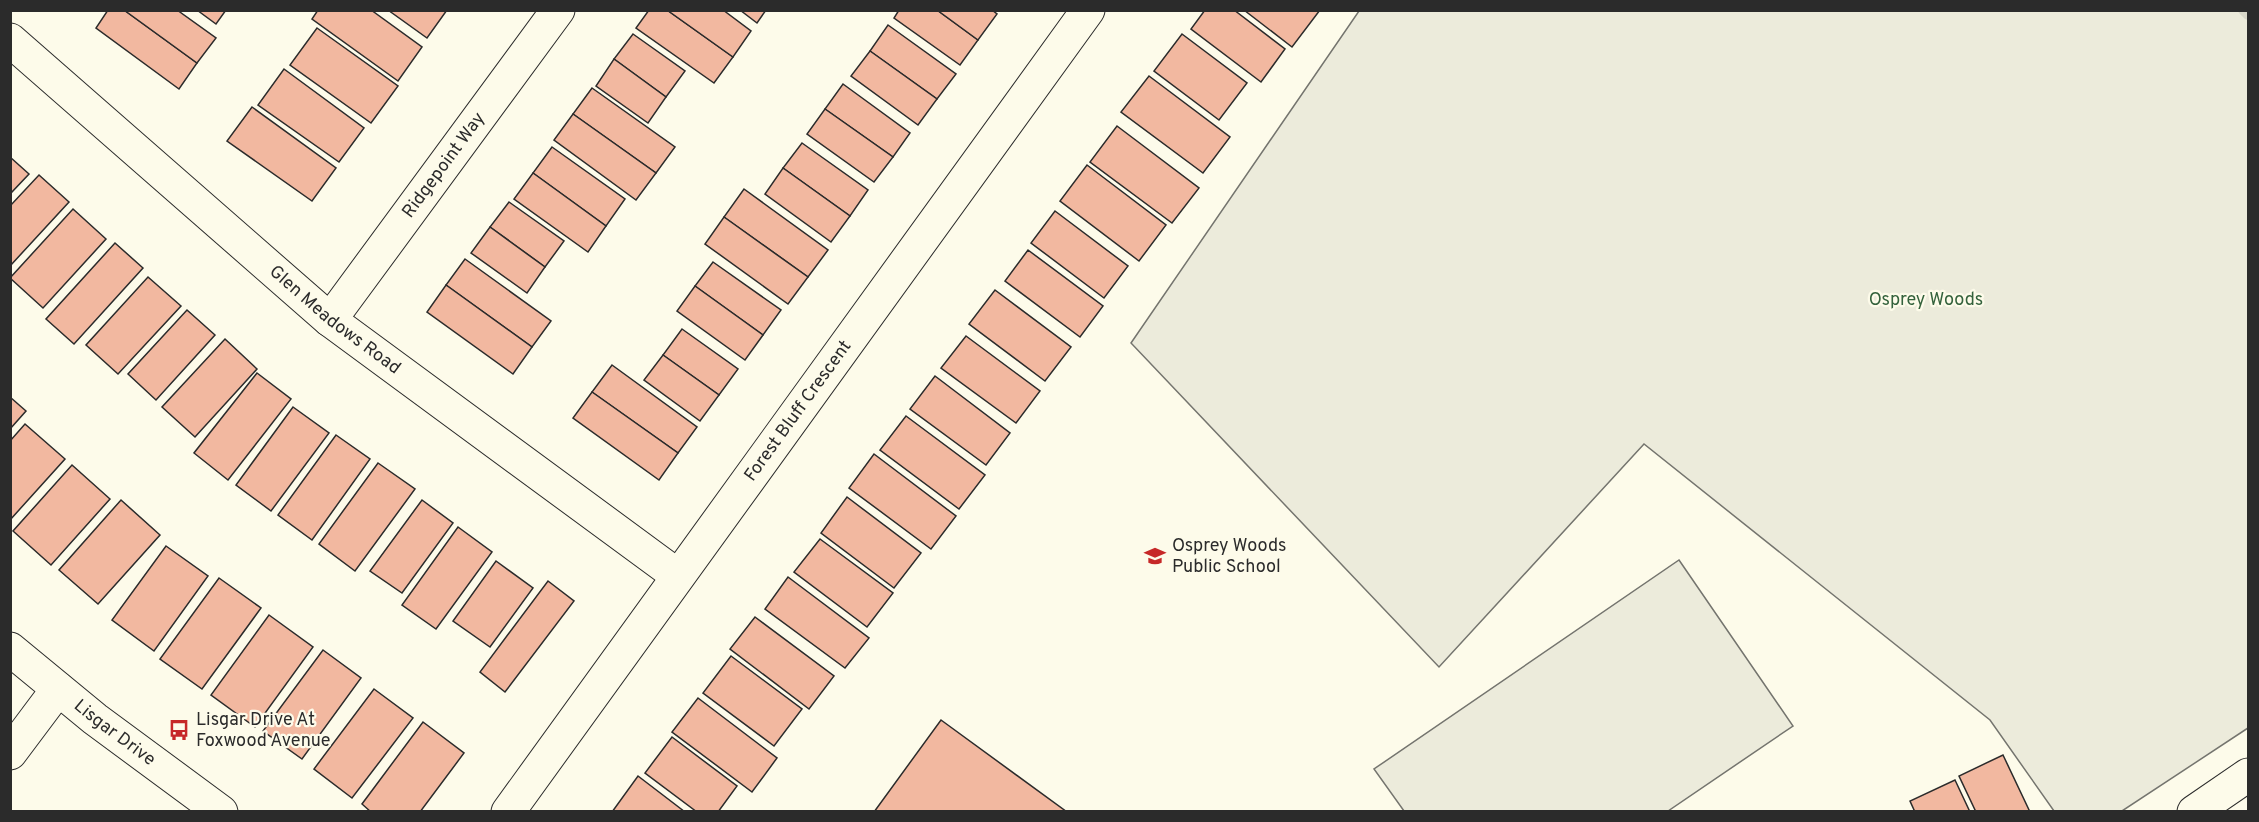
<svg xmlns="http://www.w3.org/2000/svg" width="2259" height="822" viewBox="0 0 2259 822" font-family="Overpass,sans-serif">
  <rect width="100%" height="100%" fill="#fdfbea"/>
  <!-- green -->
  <g fill="#ecebdb" stroke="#74746e" stroke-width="1.5">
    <path d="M1359,11H2248V728L2122,811H2054L1990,720L1644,444L1439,667L1131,343Z"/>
    <path d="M1679,560L1793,726L1668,811H1404L1374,769Z"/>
  </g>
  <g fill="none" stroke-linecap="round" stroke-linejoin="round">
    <!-- stream -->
    <path stroke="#d8d7c9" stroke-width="10" d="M2243,10L2248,15"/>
  </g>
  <!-- building -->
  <g fill="#f2b8a0" stroke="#2b2b2b" stroke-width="1.5">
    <path d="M108,10H124L197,63L179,89L96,28Z"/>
    <path d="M124,10H177L216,38L197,63Z"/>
    <path d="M197,10H226L216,24Z"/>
    <path d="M318,10H371L422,47L398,81L312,19Z"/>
    <path d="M388,10H447L427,38Z"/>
    <path d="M649,10H667L733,57L714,83L636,28Z"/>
    <path d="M667,10H723L751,31L733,57Z"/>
    <path d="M740,10H766L757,23Z"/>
    <path d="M899,10H937L978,40L960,65L894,18Z"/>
    <path d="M937,10H992L997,14L978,40Z"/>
    <path d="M1205,10H1234L1285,49L1261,82L1191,29Z"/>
    <path d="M1244,10H1320L1292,47Z"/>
    <path d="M888,25L956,74L937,99L870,51Z"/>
    <path d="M317,28L398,86L371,123L290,65Z"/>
    <path d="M633,34L685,71L666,97L614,59Z"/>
    <path d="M1182,34L1247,83L1219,120L1154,71Z"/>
    <path d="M870,51L937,99L918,125L851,76Z"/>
    <path d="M614,59L666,97L648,123L596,86Z"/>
    <path d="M284,69L364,128L339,162L258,105Z"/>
    <path d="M1149,76L1230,137L1203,173L1121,112Z"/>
    <path d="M843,84L910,133L893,157L825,109Z"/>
    <path d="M592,88L675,147L656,173L573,114Z"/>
    <path d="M252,107L336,168L312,201L227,141Z"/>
    <path d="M825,109L893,157L874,182L807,134Z"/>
    <path d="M573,114L656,173L636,200L554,140Z"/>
    <path d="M1117,126L1199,188L1172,223L1090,162Z"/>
    <path d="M802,143L868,190L850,216L783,168Z"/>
    <path d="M552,147L625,199L606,226L533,173Z"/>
    <path d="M10,157L29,174L10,194Z"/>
    <path d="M1087,165L1166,225L1139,261L1060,201Z"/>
    <path d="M783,168L850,216L831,242L765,194Z"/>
    <path d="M533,173L606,226L588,252L514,199Z"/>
    <path d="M39,175L69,202L10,266V206Z"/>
    <path d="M744,189L828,250L808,277L724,217Z"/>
    <path d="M509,202L564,241L545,267L490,227Z"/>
    <path d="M73,209L106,239L43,308L10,278Z"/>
    <path d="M1055,211L1128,266L1104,298L1031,243Z"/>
    <path d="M724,217L808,277L788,304L705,244Z"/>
    <path d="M490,227L545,267L527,293L471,253Z"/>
    <path d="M115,243L143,268L74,344L46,319Z"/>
    <path d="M1028,250L1103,306L1080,337L1005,281Z"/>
    <path d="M465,259L551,321L532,347L446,285Z"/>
    <path d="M713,262L781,310L763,335L695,286Z"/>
    <path d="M148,277L181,306L118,374L86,345Z"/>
    <path d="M446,285L532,347L513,374L427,312Z"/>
    <path d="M695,286L763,335L745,360L677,311Z"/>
    <path d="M995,290L1071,347L1045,381L969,324Z"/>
    <path d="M187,310L215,335L156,400L128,374Z"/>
    <path d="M682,329L738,369L719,395L663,355Z"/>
    <path d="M966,336L1040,391L1016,423L941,368Z"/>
    <path d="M225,339L257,369L195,437L162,407Z"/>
    <path d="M663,355L719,395L700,421L644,380Z"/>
    <path d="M612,365L697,427L678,453L592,392Z"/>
    <path d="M257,373L291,399L228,480L194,453Z"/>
    <path d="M935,376L1010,433L986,465L910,409Z"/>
    <path d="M592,392L678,453L659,480L573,418Z"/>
    <path d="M10,397L26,411L10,429Z"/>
    <path d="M293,407L329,433L271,511L236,485Z"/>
    <path d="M906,416L985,475L959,509L880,450Z"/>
    <path d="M25,424L65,459L10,520V441Z"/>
    <path d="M336,435L370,459L312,540L278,515Z"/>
    <path d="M874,454L956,516L931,549L849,488Z"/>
    <path d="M378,463L415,489L355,571L319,544Z"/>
    <path d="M72,465L110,499L51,565L13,531Z"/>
    <path d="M847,497L921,553L894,588L821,533Z"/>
    <path d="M121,500L160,535L98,604L59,570Z"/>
    <path d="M422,500L453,523L402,593L370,571Z"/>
    <path d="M458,527L492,552L436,629L402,605Z"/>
    <path d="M820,539L893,593L867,627L794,572Z"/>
    <path d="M166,546L208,576L154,651L112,620Z"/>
    <path d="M496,561L533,588L490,647L453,621Z"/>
    <path d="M788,577L869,638L845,668L765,609Z"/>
    <path d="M219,578L261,608L202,689L160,659Z"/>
    <path d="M548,581L574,601L505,692L480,672Z"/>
    <path d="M269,615L313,647L255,727L211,695Z"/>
    <path d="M755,617L834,676L809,709L730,649Z"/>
    <path d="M323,650L361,678L302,759L263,731Z"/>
    <path d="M731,656L802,709L774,746L703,693Z"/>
    <path d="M374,689L413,718L352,798L314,769Z"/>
    <path d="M698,698L777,758L752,792L672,732Z"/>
    <path d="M941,720L1067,812H874Z"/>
    <path d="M423,722L464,753L420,812H371L362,804Z"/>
    <path d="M672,737L737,786L718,812H697L645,773Z"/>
    <path d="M2003,755L2030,812H1976L1959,776Z"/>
    <path d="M638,776L685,812H612Z"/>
    <path d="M1955,780L1970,812H1915L1910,801Z"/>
  </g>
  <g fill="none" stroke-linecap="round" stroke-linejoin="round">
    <defs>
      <g id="minor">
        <path id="s1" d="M10,40L330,320L678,576"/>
        <path id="s2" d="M330,320L558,10"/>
        <path id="s3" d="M10,649L95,719L221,812"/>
        <path d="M10,753L58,689"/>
        <path id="s4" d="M508,812L1088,10"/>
        <path d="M2194,812L2248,775"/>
      </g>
    </defs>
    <!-- minor casing -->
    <use href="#minor" stroke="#2b2b2b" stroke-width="35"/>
    <!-- minor -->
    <use href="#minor" stroke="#fdfbea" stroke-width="33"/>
  </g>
  <!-- icons -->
  <defs>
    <symbol id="school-bare" viewBox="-9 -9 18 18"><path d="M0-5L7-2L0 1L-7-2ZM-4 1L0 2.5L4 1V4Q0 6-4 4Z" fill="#c62828" stroke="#fdfbea" stroke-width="2.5" paint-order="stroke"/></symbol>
    <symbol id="bus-bare" viewBox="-9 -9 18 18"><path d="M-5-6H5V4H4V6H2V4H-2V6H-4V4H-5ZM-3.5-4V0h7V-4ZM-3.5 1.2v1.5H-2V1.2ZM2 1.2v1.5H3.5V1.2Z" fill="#c62828" stroke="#fdfbea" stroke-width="2.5" paint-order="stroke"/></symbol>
  </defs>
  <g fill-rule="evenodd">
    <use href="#school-bare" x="1140" y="541" width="30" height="30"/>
    <use href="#bus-bare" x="164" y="715" width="30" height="30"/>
  </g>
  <g text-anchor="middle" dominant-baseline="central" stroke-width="4.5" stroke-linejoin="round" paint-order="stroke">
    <!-- street labels -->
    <g font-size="18" fill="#2b2b2b" stroke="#fdfbea">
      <text stroke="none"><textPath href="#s2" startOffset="192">Ridgepoint Way</textPath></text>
      <text stroke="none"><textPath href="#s1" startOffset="429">Glen Meadows Road</textPath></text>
      <text stroke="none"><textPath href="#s4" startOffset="495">Forest Bluff Crescent</textPath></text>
      <text stroke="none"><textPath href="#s3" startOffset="134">Lisgar Drive</textPath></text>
    </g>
    <!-- park labels -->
    <g font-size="18" fill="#34623c" stroke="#fdfbea">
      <text x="1926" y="300">Osprey Woods</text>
    </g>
    <!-- poi labels -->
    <g font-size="18" fill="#2b2b2b" stroke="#fdfbea" text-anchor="start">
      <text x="1172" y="546">Osprey Woods<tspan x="1172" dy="21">Public School</tspan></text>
      <text x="196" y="720">Lisgar Drive At<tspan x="196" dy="21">Foxwood Avenue</tspan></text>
    </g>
  </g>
  <!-- border -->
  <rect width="2259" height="822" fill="none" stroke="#2b2b2b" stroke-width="24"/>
</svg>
